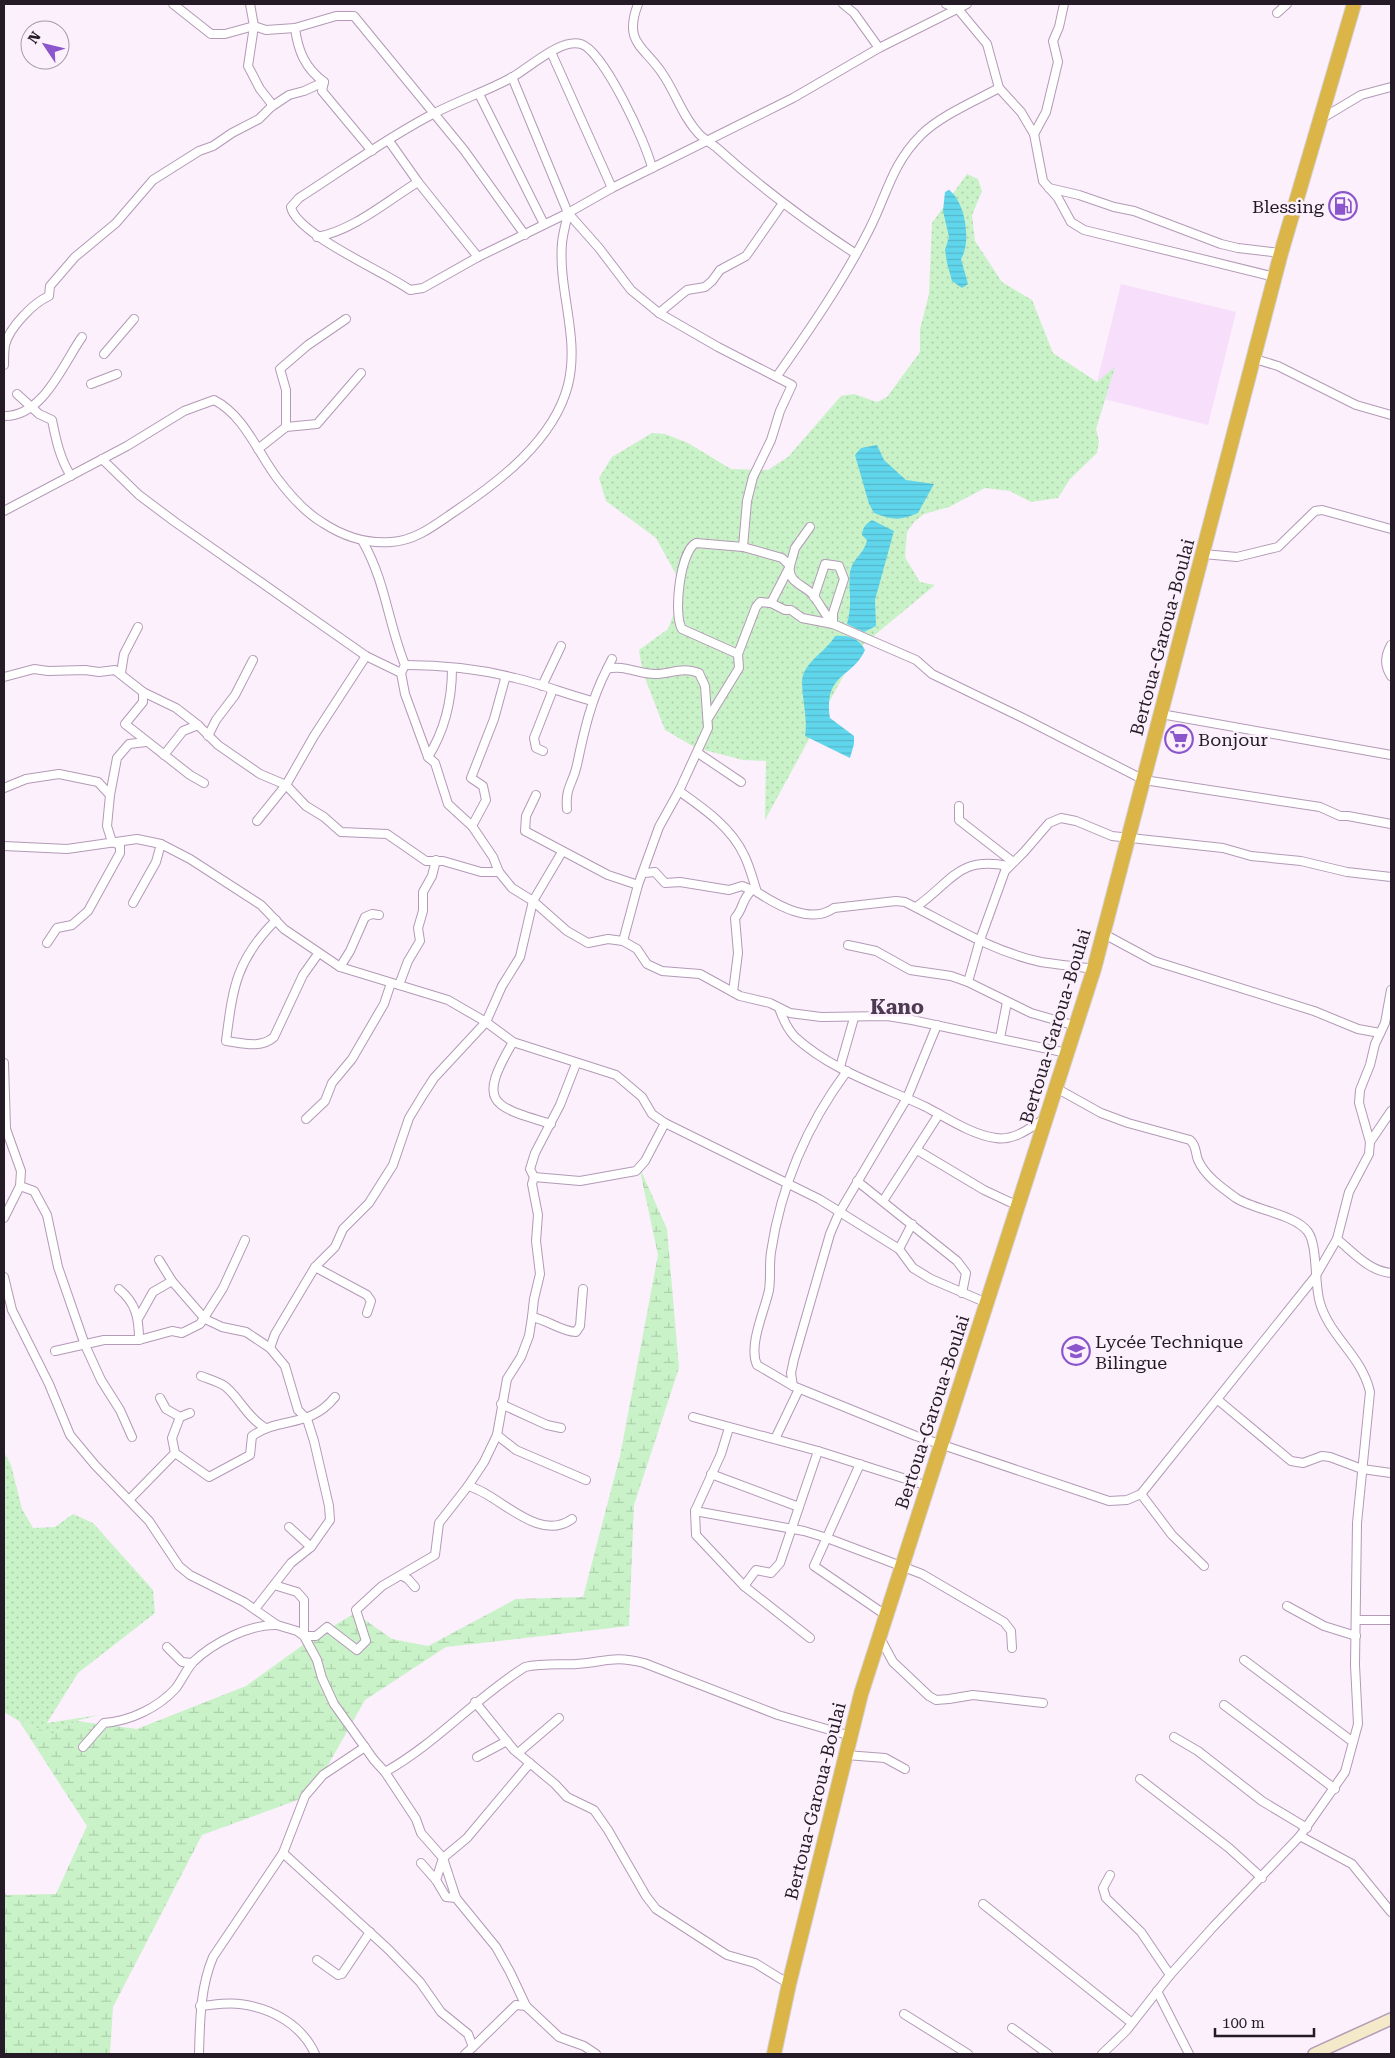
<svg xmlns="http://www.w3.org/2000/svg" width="1395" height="2058" viewBox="0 0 1395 2058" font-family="'Roboto Serif',serif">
  <defs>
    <pattern id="grass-dots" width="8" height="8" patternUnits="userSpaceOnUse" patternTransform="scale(1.25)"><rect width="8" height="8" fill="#caf2c8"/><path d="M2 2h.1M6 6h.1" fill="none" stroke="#adcfac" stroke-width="1.8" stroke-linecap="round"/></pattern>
    <pattern id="wetland-marsh" width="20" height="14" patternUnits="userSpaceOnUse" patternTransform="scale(1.25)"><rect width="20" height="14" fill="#caf2c8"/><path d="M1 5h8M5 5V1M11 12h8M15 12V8" fill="none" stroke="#adcfac"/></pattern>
    <pattern id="water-rules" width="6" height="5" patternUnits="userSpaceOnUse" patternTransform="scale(1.25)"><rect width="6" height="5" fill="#60d6ec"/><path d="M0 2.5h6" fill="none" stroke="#53b7ca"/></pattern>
  </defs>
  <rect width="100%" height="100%" fill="#fbf0fc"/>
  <!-- built -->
  <path fill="#f7defb" d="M1121,284L1236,312L1208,425L1104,399L1114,369L1097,382Z"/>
  <!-- grass -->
  <g fill="url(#grass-dots)">
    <path d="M967,174L978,179L982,191L972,215L975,241L1002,282L1032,300L1053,353L1097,382L1115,367L1096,429L1099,441L1097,453L1070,479L1058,498L1031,502L1010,491L985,488L949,507L924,514L914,522L907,532L905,557L920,582L935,585L858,649L765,820L766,761L743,760L696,748L665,730L643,673L639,650L668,629L677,605L679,580L656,538L606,501L599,478L612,457L652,433L665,434L688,443L731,469L768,470L788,457L841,396L854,394L877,402L887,397L920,352V329L929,294L932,223Z"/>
    <path d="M4,1452L11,1465L22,1509L33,1528L55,1527L73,1514L93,1523L153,1590L155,1613L78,1673L47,1723L99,1715L76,1721L52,1734L19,1721L4,1712Z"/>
  </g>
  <!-- wetland -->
  <path fill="url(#wetland-marsh)" d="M639,1166L667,1229L679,1368L634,1505L629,1626L446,1647L365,1700L311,1795L202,1835L113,2007L110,2054H4V1889L6,1895L56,1894L87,1826L19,1721L52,1734L76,1721L137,1729L246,1686L307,1642L355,1613L392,1639L428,1646L516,1599L583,1597L620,1456L658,1255Z"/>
  <!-- water -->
  <g fill="url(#water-rules)">
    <path d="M949,190C965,201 972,242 961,259L968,284L962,288L952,281L947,263L945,250L949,237L943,211L945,192Z"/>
    <path d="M877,445L884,460L906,480L934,484L918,513C899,521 893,520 874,513L869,504L855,455L861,448Z"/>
    <path d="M872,520L894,531L875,600L876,626L864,632L847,624C853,602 848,592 850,572C852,559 865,553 867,540L862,535C863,527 865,525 872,520Z"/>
    <path d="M835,636C848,635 859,638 865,650C851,680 824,672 830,718L854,736V744L850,758L805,736C808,719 802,699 802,682C802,663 827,651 835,636Z"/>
  </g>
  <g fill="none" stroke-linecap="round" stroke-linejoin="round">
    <defs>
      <g id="street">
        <path d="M173,4L211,34H225L254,26L266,30L295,28L336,16H354L464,150L525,235"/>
        <path d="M250,4L254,26L248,66L260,89L271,103V107"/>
        <path d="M638,4C623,43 644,46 662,73C676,93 682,116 699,134C704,139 711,143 717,148C760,187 807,222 856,254"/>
        <path d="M843,4L854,13L879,48"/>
        <path d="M946,4L958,9L987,44L999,88L1021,112L1034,134L1043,181L1058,198L1071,222L1084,230L1275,277"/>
        <path d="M1277,13L1287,4"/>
        <path d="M295,28C298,51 305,68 324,82L322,91L372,151"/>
        <path d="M551,52L612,188"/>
        <path d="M512,77L568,213L599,248L631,290L659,313L718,347L792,385L780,411L771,440L753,477L747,501L743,547L696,543C680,551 673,615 682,629L738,654L756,607L760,602L771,603L785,610H791L802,618L833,624L916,660L932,674L1025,719L1144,780L1320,807L1340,816H1348L1391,824"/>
        <path d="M479,94L544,224"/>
        <path d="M1321,119L1361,95L1391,87"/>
        <path d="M1034,134L1046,112L1058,62L1053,41L1059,27L1064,4"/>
        <path d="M389,141L418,182L478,257"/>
        <path d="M1049,188L1079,195L1114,207L1134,211L1221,244L1238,248L1281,253"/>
        <path d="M568,213L478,257L423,288L410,290C385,272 296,234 291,207L299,198C343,170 385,139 431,115C457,101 485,92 511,78C528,69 560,38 581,44C604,51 647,145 652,168"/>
        <path d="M317,237C354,230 387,201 418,182"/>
        <path d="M659,313L687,290L705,287L712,281L720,270L746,256L783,203"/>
        <path d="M104,354L134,319"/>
        <path d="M1255,359L1278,366L1356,405L1391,415"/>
        <path d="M4,365C4,359 4,352 5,345C9,328 33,303 49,296L50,286L75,257L116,223L153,180L199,151L213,146L232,133L259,119L271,107L289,95L304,91L324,82"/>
        <path d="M777,376C810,329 844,280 870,228C887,194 892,164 921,135C940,116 975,101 999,88"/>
        <path d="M91,384L117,374"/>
        <path d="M17,394L39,414L52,420C56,440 60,459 71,476"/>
        <path d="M4,416C43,417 63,364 82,337"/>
        <path d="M286,427L317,424L361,373"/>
        <path d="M258,449L286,427V390L280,369L308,345L346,319"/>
        <path d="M102,459L139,495L175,522L366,656L401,673"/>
        <path d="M4,511L127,446L184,411L214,400C244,415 258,453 277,478C289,494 306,513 323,523C343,536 366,544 391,542C415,541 435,525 454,512C499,482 554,440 568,385C580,337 558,291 562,243C563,233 566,223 568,213L612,188L793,98L879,48L967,4"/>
        <path d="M363,542C386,583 388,623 405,665L401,673L405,694L428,757L435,763L448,804L472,826L493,857L499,872L512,888L533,901L567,931L588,943L608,939L623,941L637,949L647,964L662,971L700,974L740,996L770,1003L790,1013L821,1017L887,1016L912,1020L1067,1053"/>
        <path d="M743,547L782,558L790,566C787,583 805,585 813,595C820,604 825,615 833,624"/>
        <path d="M1203,554L1237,557L1278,547L1315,511L1322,510L1391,529"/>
        <path d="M814,597L825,564L839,566L844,579L833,613V624"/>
        <path d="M771,603L790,566L795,548L810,527"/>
        <path d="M1391,645C1385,656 1384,665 1391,676"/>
        <path d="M405,665C441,665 480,669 515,678C541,684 566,694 592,701"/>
        <path d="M607,669L612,659"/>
        <path d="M121,673L124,654L138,627"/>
        <path d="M4,677L34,669L48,671L85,670L99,672L115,670L143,692L176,708L198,725L218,745L260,774L286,785L306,806L324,817L341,832L387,834L426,861H443L481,872H499"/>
        <path d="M542,686L561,646"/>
        <path d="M143,692V702L125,724L190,775L204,783"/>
        <path d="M1161,714L1391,755"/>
        <path d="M709,717L739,668L738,654"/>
        <path d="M208,736L216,720L235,695L253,660"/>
        <path d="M543,751L536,748L534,738L552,692L550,689"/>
        <path d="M698,753L741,782"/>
        <path d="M164,755L183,731L198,725"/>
        <path d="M428,757C445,730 452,699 452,668"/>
        <path d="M4,788L26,779L59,774L98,782L110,795"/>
        <path d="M679,791C703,808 731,827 744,855C750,867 753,880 757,892C777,905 811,925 834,908L896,901L905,902C949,924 993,952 1041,962C1059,965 1077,966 1094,969"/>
        <path d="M536,795L526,816L525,831L608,875L638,885"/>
        <path d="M959,806V820L1013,862"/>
        <path d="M567,809C565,787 573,784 577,765C584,731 591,700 607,669C624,664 640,675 657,674C673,673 683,667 699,673L705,686L708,728L679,791L659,827L638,885L623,941"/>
        <path d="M257,821L286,785L314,736L366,656"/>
        <path d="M472,826L486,800L483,786L471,778L494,719L505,679L504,676"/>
        <path d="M4,846L67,849L137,839L161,844L190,859L261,905L284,929L340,967L448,1000L486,1022L513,1042L616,1075L642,1097L652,1114L665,1123L819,1199L899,1249L913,1268L931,1279L987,1303"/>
        <path d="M644,873L655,872L665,883L680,882L729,890L742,886L752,890C741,900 744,908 735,918L738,953L733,992"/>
        <path d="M133,903L156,862L161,844"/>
        <path d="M916,907C953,881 958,856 1008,866"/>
        <path d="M276,920C236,960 233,987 226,1041C242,1043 261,1049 274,1037L303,975L318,954"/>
        <path d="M1104,934L1154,961L1314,1011L1358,1029L1380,1033"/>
        <path d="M47,943L57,928L72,925L88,911L120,853V845L112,842L107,826L110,795L117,758L129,744L146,742"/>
        <path d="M848,945L876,951L910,970L951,976L968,982L1031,1013L1076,1026"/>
        <path d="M340,967L350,951L365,917L372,914L379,915"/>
        <path d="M968,982L980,940L1005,871L1024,852L1049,823L1061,818L1076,821L1112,836L1223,848L1251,856L1301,861L1347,872L1391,877"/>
        <path d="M399,985L408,961L420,941L418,928L423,911V892L432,876L436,860"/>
        <path d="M779,1008C783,1019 787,1029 795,1037C832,1071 882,1086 926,1107C947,1118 972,1135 996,1138C1014,1141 1030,1128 1044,1119"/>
        <path d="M1000,1038L1007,1002"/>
        <path d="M513,1042C477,1103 491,1106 551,1124"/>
        <path d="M4,1063L6,1129L21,1171L20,1186L4,1218"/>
        <path d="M576,1064L560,1105L535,1153L530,1169L534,1177L580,1181L636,1171L645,1161L665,1123"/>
        <path d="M840,1067L854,1018"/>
        <path d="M847,1071C807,1125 781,1186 771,1252C769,1265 771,1278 769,1290C765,1310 748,1345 757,1365L793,1386L916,1436L1109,1501L1127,1500L1141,1494L1315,1277L1337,1239L1349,1192L1369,1154L1370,1142L1359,1103L1360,1090L1370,1065L1375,1044L1385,1023L1391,990"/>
        <path d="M1056,1088L1101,1113L1128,1123L1190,1140C1197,1146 1195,1153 1198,1160C1205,1176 1222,1188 1236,1198C1254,1210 1295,1214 1308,1232C1318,1246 1314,1284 1320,1303C1330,1337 1362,1356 1370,1392L1357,1523L1355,1665L1358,1724L1345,1772L1300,1836L1214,1926L1170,1975L1126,2031L1102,2054"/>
        <path d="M306,1119L325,1101L332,1083L352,1059L384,1004L391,983"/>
        <path d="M1370,1142L1391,1111"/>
        <path d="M917,1150L984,1190L1018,1206"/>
        <path d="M534,1177L532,1184L538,1215L536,1241L540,1274L534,1299L532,1317C548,1320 560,1331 576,1332L580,1326L583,1289"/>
        <path d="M857,1181L957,1261L966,1273L962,1293"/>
        <path d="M20,1186L34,1191L47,1215L58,1267L85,1345L101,1380L120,1410L132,1437"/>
        <path d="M883,1201L939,1114"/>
        <path d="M1337,1239C1354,1253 1369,1271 1391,1273"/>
        <path d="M899,1249L912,1224"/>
        <path d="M159,1260L172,1281L205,1319L222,1327L246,1332L270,1348L285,1366L298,1410L307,1419L314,1441L329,1506L330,1520L311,1547L291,1563L255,1609"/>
        <path d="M315,1267L367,1295L371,1301L367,1313"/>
        <path d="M4,1277L12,1310L49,1384L70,1435L95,1465L149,1521L179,1566L190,1575L244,1602L277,1625L297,1631L304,1636L317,1660L322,1678L334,1704L374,1760L385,1772L416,1819L421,1833L443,1858L456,1898L496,1947L510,1972L526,2006L559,2037L584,2046L596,2054"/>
        <path d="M119,1289C136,1303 139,1318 139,1340"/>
        <path d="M139,1317L153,1292L172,1281"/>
        <path d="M270,1348L275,1334L315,1267L335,1247L343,1229L369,1203L393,1165L409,1118L423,1095L434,1078L486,1022L502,986L520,957L533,901L562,852"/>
        <path d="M55,1351L104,1340H139L172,1331L182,1333L200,1324L223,1288L245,1240"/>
        <path d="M201,1376C208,1379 220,1382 226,1387C240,1399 248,1418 264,1427"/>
        <path d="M793,1386L791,1373L794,1359L830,1234L839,1213L907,1098L937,1025"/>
        <path d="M160,1398L166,1409L180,1417"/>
        <path d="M1218,1400L1291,1461L1303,1463L1322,1456L1330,1457L1362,1469L1391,1473"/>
        <path d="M501,1404L547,1425L561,1428"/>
        <path d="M693,1417L818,1451L928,1486"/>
        <path d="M729,1428L721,1454L695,1511L696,1535L744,1586L810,1638"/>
        <path d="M497,1435L516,1450L586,1480"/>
        <path d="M775,1439L799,1389"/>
        <path d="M175,1453L209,1477L250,1455L252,1436C281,1416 309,1429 335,1397"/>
        <path d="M860,1464L814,1566L887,1616"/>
        <path d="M711,1474L799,1507"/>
        <path d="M468,1486C498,1493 538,1544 572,1519"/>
        <path d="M1141,1494L1172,1535L1204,1566"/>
        <path d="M130,1499L175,1453L172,1438L180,1417L190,1413"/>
        <path d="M695,1511L804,1531L827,1538L922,1574L1004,1622L1011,1631L1012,1648"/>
        <path d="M289,1527L311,1547"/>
        <path d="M402,1576L408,1579L415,1587"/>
        <path d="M274,1585L297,1592L304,1600V1636H316L327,1627L357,1650L366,1641L356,1610L382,1586L435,1555L439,1523L468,1486L484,1462L497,1435L507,1379L521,1357L529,1336L532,1317"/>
        <path d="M744,1586L756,1570L771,1573L780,1563L818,1451"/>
        <path d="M1287,1606L1324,1626L1356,1636"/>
        <path d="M1356,1620H1391"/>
        <path d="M880,1638L893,1662L929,1696L936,1700L949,1699L973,1695L1043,1703"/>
        <path d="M167,1647L182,1662L192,1663"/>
        <path d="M1244,1660L1353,1742"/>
        <path d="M475,1702L514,1750L555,1784L567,1797L594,1810L608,1830L646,1896L656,1909L727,1955L755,1963L789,1984"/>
        <path d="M1224,1705L1335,1789"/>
        <path d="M1174,1737L1198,1751L1262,1801L1307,1828"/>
        <path d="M83,1747L104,1723C130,1721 158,1708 176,1688C182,1680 186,1670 193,1662C213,1643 249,1624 277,1625"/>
        <path d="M518,1753L559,1718"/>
        <path d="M846,1755L885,1758L905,1769"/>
        <path d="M477,1757L507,1741"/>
        <path d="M385,1772C437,1743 475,1698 525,1667C542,1663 560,1665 577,1664C606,1662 613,1655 644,1663L778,1715L851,1736"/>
        <path d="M1140,1779L1229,1848L1262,1878"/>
        <path d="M1300,1836L1352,1864L1391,1912"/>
        <path d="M283,1853L388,1949L420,1982L441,2012L468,2034L473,2047L516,2005L526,2006"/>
        <path d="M421,1863L436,1880L446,1897L456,1898"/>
        <path d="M1110,1875L1103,1888L1106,1898L1141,1932L1170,1975"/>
        <path d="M436,1880L443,1858L467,1838L530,1763"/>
        <path d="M983,1904L1132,2023"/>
        <path d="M317,1960L338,1975L342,1974L370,1932"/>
        <path d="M1157,1991L1189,2054"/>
        <path d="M200,2006C213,2005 227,2002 240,2004C272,2008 302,2025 315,2054"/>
        <path d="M904,2014L968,2054"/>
        <path d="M1012,2028L1048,2054"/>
        <path d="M199,2054C200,2021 200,1988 213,1957L283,1853L305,1796L323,1775L365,1747"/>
        <path d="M465,2054L473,2047"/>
      </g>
      <path id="secondary" d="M1314,2054L1391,2019"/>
      <path id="highway" d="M774,2054L789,1984L861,1694L1094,969L1281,253L1354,4"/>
    </defs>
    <!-- street casing -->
    <use href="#street" stroke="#b39ab6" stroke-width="10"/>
    <!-- secondary casing -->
    <use href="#secondary" stroke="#b39ab6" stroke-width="14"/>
    <!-- highway casing -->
    <use href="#highway" stroke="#d3d1d4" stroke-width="16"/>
    <!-- street -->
    <use href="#street" stroke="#fff" stroke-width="8"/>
    <!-- secondary -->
    <use href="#secondary" stroke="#f4e9c8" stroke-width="11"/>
    <!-- highway -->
    <use href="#highway" stroke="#dbb547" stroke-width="14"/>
  </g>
  <!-- icons -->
  <defs>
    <symbol id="fuel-ring" viewBox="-11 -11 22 22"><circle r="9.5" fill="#fbf0fc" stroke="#8b55cc" stroke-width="1.5"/><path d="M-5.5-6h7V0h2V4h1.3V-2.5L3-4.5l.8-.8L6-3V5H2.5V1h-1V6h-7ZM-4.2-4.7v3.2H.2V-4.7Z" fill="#8b55cc"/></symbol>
    <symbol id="supermarket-ring" viewBox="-11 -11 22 22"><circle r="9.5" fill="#fbf0fc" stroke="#8b55cc" stroke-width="1.5"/><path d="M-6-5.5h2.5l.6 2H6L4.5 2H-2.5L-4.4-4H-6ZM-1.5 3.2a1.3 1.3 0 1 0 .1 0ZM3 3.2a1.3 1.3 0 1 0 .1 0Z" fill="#8b55cc"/></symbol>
    <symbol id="school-ring" viewBox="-11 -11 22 22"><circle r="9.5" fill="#fbf0fc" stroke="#8b55cc" stroke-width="1.5"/><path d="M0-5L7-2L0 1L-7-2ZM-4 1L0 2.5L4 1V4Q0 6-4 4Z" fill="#8b55cc"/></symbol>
  </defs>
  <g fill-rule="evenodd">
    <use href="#fuel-ring" x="1327" y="190" width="32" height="32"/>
    <use href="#supermarket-ring" x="1163" y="723" width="32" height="32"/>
    <use href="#school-ring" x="1060" y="1335" width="32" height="32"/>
  </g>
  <g text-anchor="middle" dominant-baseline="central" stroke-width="5" stroke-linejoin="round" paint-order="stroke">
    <!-- poi labels -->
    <g font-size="18" fill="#251b26" stroke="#fbf0fc" text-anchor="start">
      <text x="1324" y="206" text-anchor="end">Blessing</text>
      <text x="1198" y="739">Bonjour</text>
      <text x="1095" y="1341">Lycée Technique<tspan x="1095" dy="21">Bilingue</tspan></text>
    </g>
    <!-- street labels -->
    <g font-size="18" fill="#251b26" stroke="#fbf0fc">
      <text transform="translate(1162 637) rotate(-75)">Bertoua-Garoua-Boulai</text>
      <text transform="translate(1055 1026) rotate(-73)">Bertoua-Garoua-Boulai</text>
      <text transform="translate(932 1412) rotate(-72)">Bertoua-Garoua-Boulai</text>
      <text transform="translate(815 1801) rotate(-76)">Bertoua-Garoua-Boulai</text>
    </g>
    <!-- quarter labels -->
    <g font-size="20" font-weight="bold" fill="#4f3a53" stroke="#fbf0fc">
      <text x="897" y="1007">Kano</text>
    </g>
  </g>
  <!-- border -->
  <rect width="1395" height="2058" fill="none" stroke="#251b26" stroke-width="10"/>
  <!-- north arrow -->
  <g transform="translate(45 45) rotate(305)"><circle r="24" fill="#fbf0fc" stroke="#a59ba6"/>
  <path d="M0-4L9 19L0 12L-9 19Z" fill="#8b55cc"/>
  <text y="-8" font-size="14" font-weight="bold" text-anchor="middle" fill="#251b26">N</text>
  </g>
  <!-- scale -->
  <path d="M1215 2028v8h99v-8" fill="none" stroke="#251b26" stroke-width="2.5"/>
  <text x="1222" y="2028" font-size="15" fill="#251b26" stroke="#fbf0fc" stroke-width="4" paint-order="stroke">100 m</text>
</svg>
